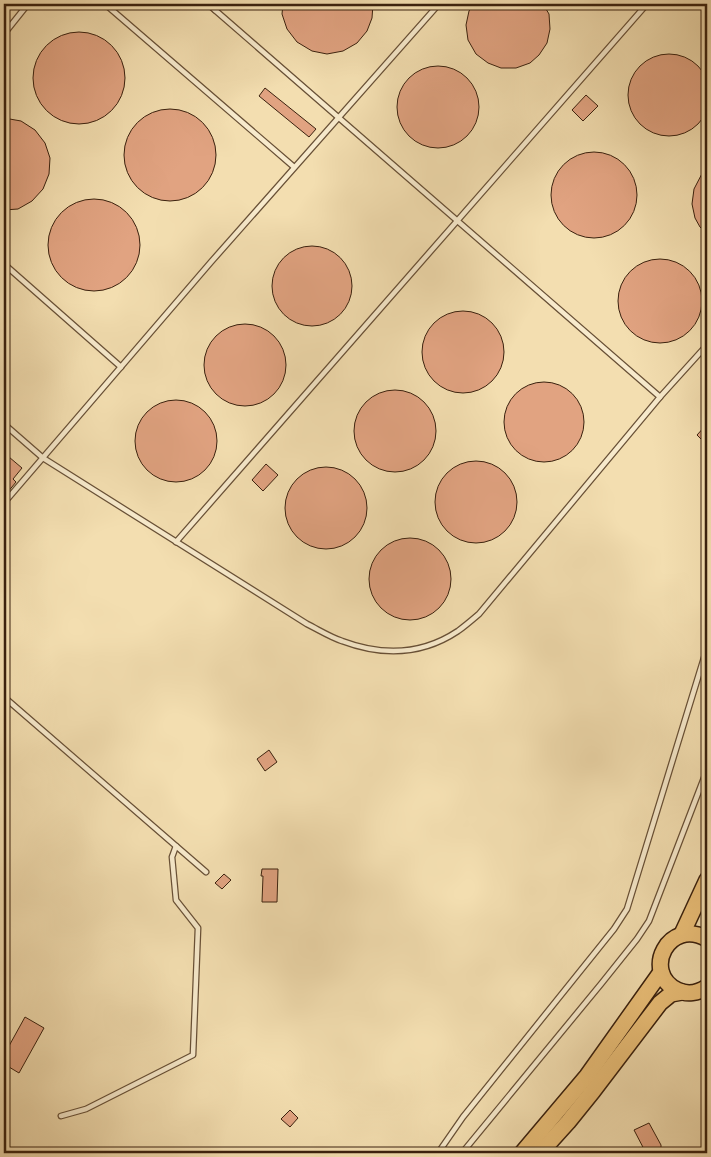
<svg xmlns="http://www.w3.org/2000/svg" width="711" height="1157" viewBox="0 0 711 1157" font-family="'IM FELL English',serif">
  <rect width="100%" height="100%" fill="#f3deb0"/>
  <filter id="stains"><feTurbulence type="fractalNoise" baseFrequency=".004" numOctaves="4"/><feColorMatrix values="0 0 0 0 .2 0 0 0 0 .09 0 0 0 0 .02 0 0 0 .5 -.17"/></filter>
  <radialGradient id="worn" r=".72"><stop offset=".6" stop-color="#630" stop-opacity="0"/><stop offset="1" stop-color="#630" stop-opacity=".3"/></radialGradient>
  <!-- building -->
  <g fill="#e1a381" stroke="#3a210e">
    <path d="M283,4H373L372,18L367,31L357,43L343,51L327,54L312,51L297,42L287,29L282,14Z"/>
    <path d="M474,4H543L549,14L550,29L547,43L539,55L530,63L516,68H501L488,63L476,54L468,40L466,25L469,11Z"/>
    <circle cx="79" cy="78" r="46"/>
    <circle cx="669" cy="95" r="41"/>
    <circle cx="438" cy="107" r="41"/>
    <path d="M265,88L316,129L309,137L259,96Z"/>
    <path d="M586,95L598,106L583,121L572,110Z"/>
    <circle cx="170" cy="155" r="46"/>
    <path d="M4,118L21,121L35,130L45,143L50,158L49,174L43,189L32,201L18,209L4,210Z"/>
    <circle cx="594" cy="195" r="43"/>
    <path d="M707,164V234L700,227L695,218L692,204L694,189Z"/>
    <circle cx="94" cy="245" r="46"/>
    <circle cx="312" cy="286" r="40"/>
    <circle cx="660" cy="301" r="42"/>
    <circle cx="463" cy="352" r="41"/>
    <circle cx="245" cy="365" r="41"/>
    <circle cx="544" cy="422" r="40"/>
    <circle cx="395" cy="431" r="41"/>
    <circle cx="176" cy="441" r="41"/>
    <path d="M707,424V445L697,435Z"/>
    <path d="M9,457L22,468L13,479L16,482L7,493L4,489V464Z"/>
    <circle cx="476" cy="502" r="41"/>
    <path d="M266,464L278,475L263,491L252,480Z"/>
    <circle cx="326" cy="508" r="41"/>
    <circle cx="410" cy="579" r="41"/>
    <path d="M269,750L277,762L265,771L257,759Z"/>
    <path d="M262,869H278L277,902H262L263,876H261Z"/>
    <path d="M224,874L231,880L222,889L215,883Z"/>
    <path d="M25,1017L44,1028L19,1073L4,1064V1055Z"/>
    <path d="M290,1110L298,1118L290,1127L281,1119Z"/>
    <path d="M649,1123L661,1145V1153H646L634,1130Z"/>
  </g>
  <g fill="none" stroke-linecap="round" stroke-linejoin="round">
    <defs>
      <g id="service">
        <path d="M105,4L294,167"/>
        <path d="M208,4L660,397"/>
        <path d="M704,4L707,10"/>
        <path d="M215,10L221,4"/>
        <path d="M4,34L28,4"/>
        <path d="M4,264L121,367"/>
        <path d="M4,424L43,458L307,624C319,630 330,637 342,641C382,656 422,655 458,631C465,626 472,620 479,614L660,397L707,345"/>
        <path d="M4,503L211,262L439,4"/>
        <path d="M176,542L647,4"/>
        <path d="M4,697L206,872"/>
        <path d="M61,1116L86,1109L193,1055L198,928L176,900L172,857L176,846"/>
        <path d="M438,1153L463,1117L614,929L627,909L707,648"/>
        <path d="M462,1153L601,984L637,939L649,921L707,770"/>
      </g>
      <g id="trunk">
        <path d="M682,934L707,880"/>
        <path d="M707,939C669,917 641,972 677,990C687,995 698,993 707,987"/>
        <path d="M522,1153L587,1076L661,972"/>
        <path d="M540,1153L568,1122L593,1091L660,1003L671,994L682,992"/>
      </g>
    </defs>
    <!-- service casing -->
    <use href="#service" stroke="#685036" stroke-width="7"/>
    <!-- trunk casing -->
    <use href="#trunk" stroke="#3a210e" stroke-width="18"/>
    <!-- service -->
    <use href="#service" stroke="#f7eacc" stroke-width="4.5"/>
    <!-- trunk -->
    <use href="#trunk" stroke="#eabf78" stroke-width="15"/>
  </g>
  <!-- margin -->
  <rect width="711" height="1157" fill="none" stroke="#f3deb0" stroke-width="20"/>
  <rect x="5" y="5" width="701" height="1147" fill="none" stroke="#3a210e" stroke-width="2.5"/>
  <rect x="10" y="10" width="691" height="1137" fill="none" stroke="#3a210e"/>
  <rect width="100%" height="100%" filter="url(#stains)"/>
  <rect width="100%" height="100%" fill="url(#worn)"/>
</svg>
